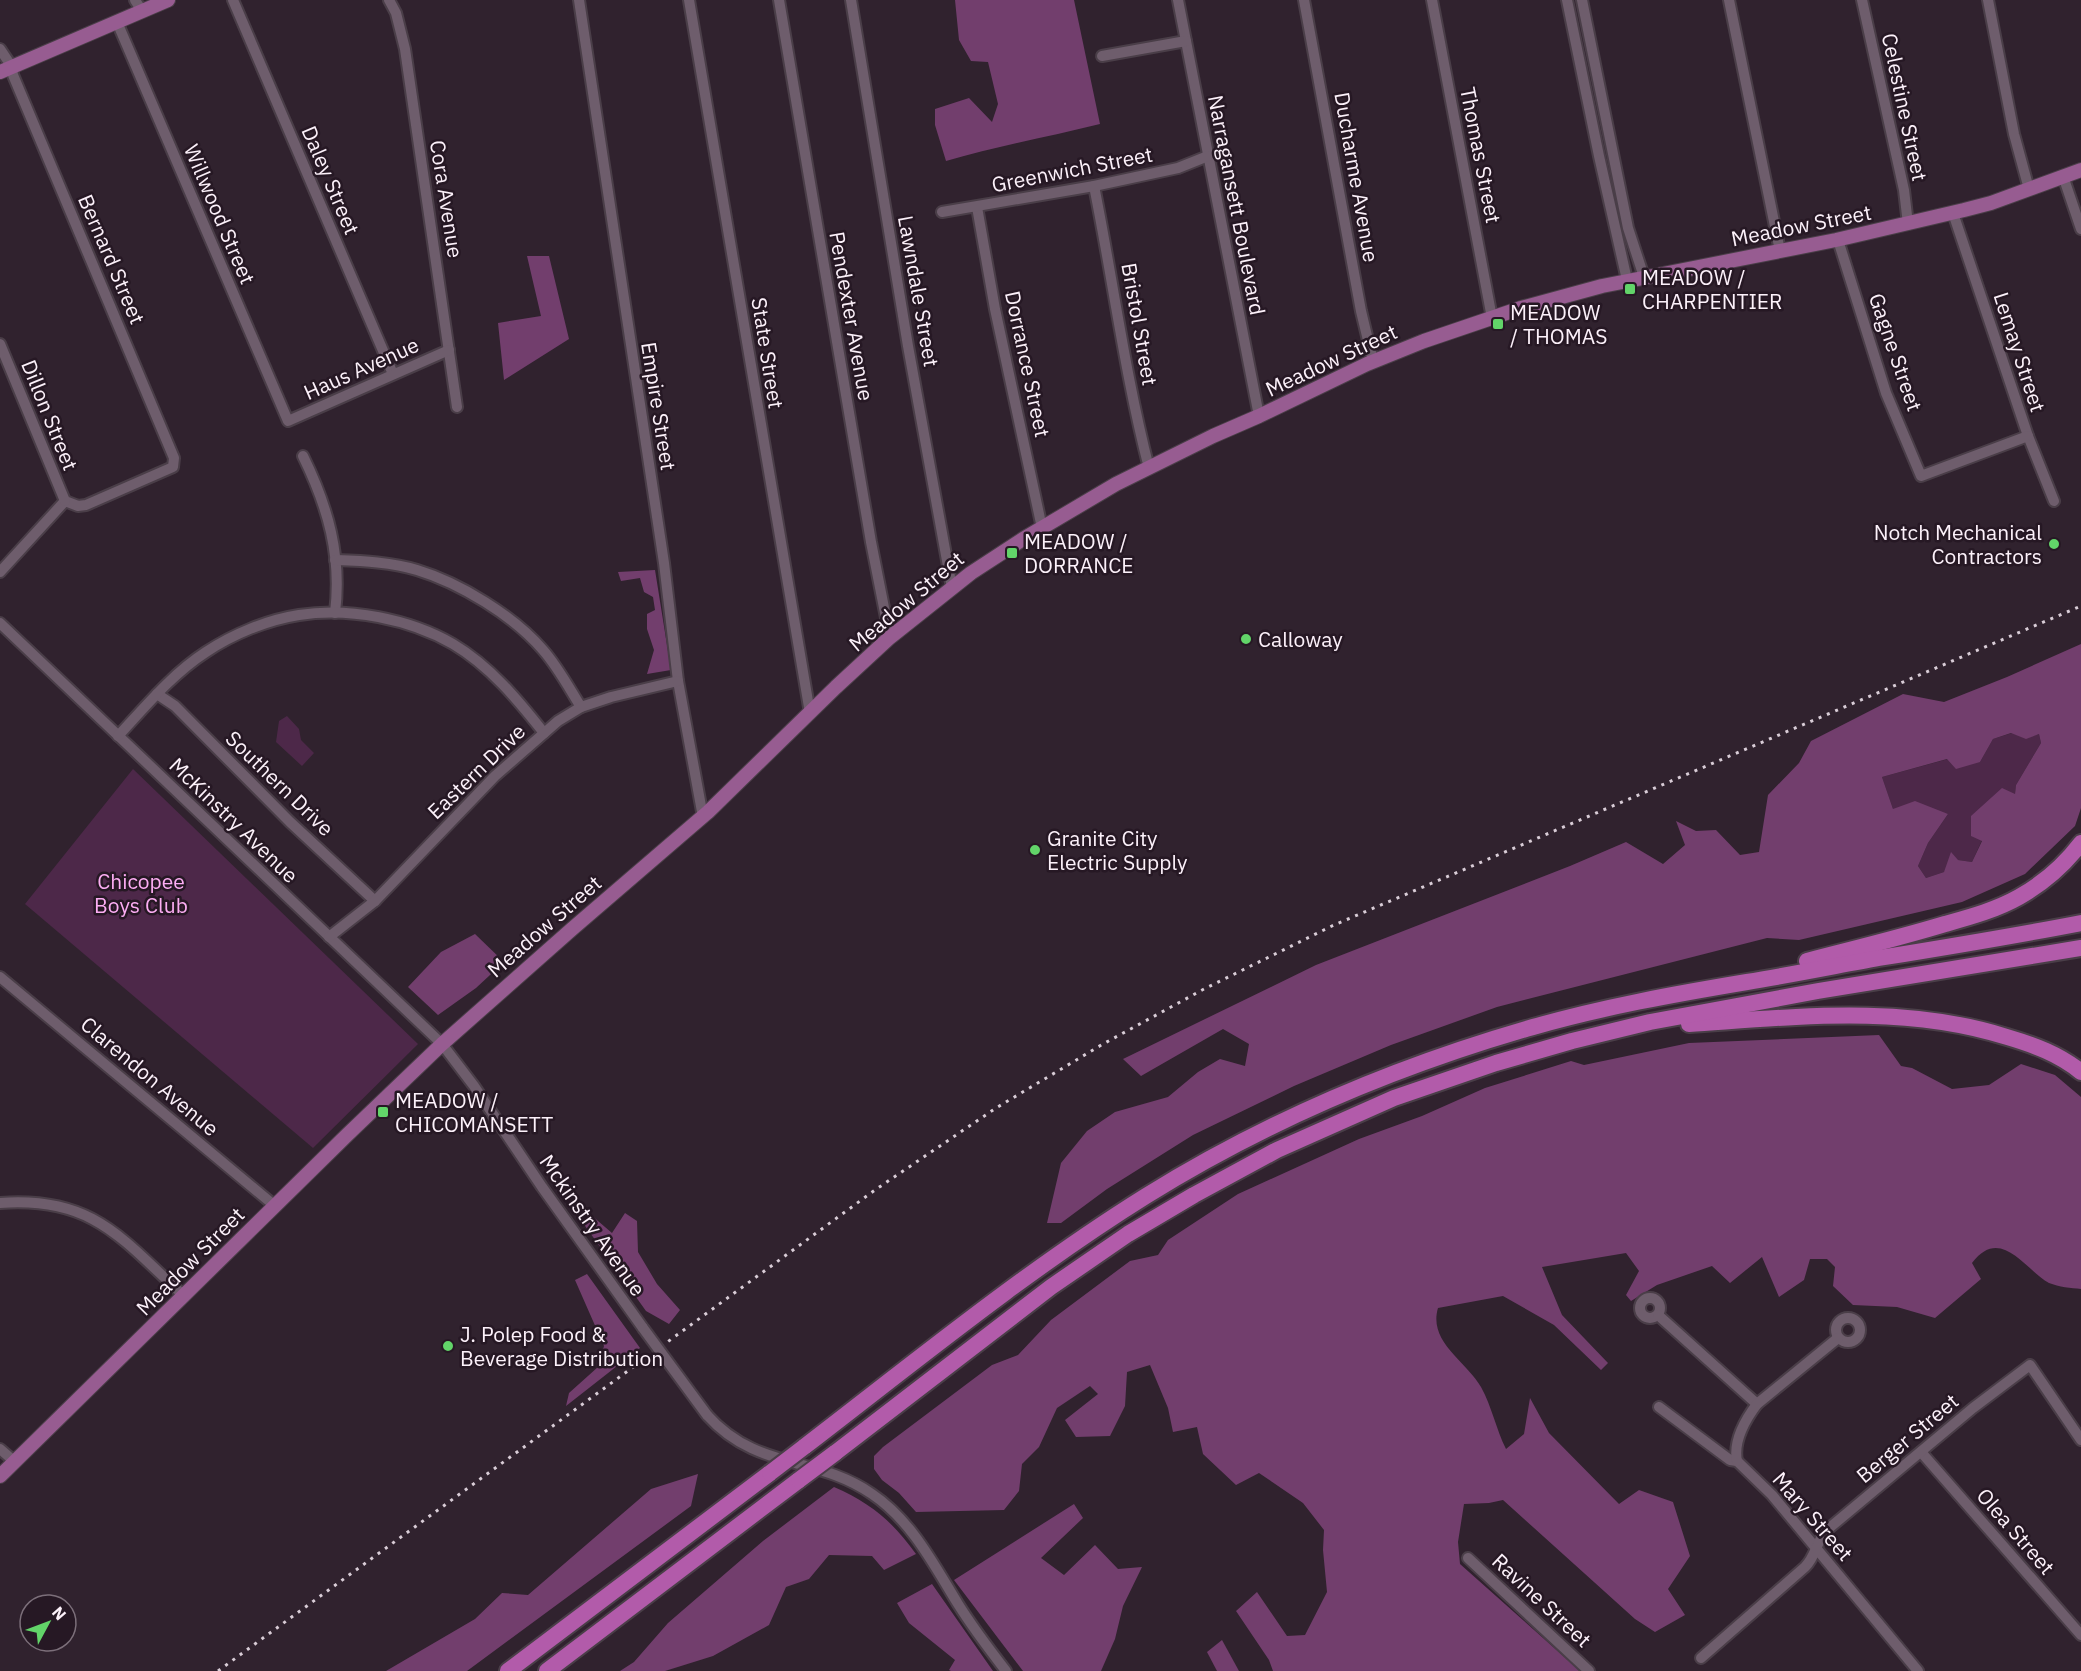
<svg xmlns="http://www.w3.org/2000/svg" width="2081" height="1671" viewBox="0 0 2081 1671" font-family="'IBM Plex Sans',sans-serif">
  <rect width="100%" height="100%" fill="#30222e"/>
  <!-- green -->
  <g fill="#4d2849">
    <path d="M287,716L299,729L301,740L314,753L302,766L276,742L279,721Z"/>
    <path d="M2012,733L2026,738L2039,734L2041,743L2016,785L2015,795L1982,840L1972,862L1958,860L1944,872L1926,878L1918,866L1928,843L1948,814L1893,809L1882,777L1948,759L1980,762L1993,739Z"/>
    <path d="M133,769L418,1044L313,1148L25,904Z"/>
  </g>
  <!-- forest -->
  <g fill="#723e6d" fill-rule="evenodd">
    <path d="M955,0H1074L1100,124C1048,137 997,146 946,161L935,125V109L969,98L992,122L998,104L988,62L971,61L959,40Z"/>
    <path d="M527,256H549L569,339L504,380L498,323L541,316Z"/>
    <path d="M655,570L671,670L647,674L654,650L647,629V614L655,610L653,597L644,592L640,578L621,581L618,572Z"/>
    <path d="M2081,644V808L2075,826L2025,874L1962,902L1799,940L1767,938L1497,1007L1391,1045L1294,1086L1193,1135L1107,1189L1061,1223H1047L1061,1163L1087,1131L1115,1112L1168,1097L1198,1072L1220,1059L1245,1066L1249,1044L1223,1029L1141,1076L1123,1059L1316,965L1570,866L1626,842L1663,864L1685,845L1676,821L1696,831L1716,830L1740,855L1759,852L1768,795L1799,763L1811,741L1903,694L1944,702L2007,677ZM2011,733L2026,739L2039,734L2041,743L2016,785L2015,794L2002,788L1971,816V836L1982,841L1972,862L1958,860L1951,852L1944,872L1926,878L1918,866L1928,843L1948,814L1915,801L1893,809L1882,777L1947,759L1956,769L1980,762L1993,739Z"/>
    <path d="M475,934L504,962L476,988L438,1015L408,987L441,952Z"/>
    <path d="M1879,1035L1901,1066L1912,1068L1952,1089L1989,1085L2021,1064L2055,1075L2081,1097V1289C2071,1288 2059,1287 2049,1283C2025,1270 2001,1225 1972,1263L1981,1279L1935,1318L1897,1307L1853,1305L1833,1286L1835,1267L1827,1259H1810L1804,1280L1779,1297L1762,1257L1730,1283L1712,1266L1657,1285L1631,1301L1626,1295L1639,1271L1626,1253L1542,1267L1562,1315L1608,1363L1601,1370L1554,1325L1503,1296L1438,1308C1428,1342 1466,1361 1481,1387C1492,1407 1496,1429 1506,1449L1524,1434L1530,1398L1549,1433L1619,1504L1639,1490L1673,1502L1690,1556L1668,1589L1685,1615L1655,1632L1635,1619L1503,1500L1489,1503L1464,1504L1458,1542L1460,1564L1580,1671H1273L1269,1660L1236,1611L1257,1592L1287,1636L1305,1635L1327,1592L1323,1550L1324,1530L1303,1503L1259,1473L1236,1485L1203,1454L1197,1427L1173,1432L1168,1408L1150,1365L1127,1372L1125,1406L1110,1436L1076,1437L1065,1420L1098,1394L1090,1386L1057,1408L1039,1447L1022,1464L1019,1491L1004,1510L916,1512L899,1493L882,1480L874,1469V1456L883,1447L992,1365L1018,1355L1051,1320L1130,1261L1158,1255L1168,1240L1238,1194L1359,1139L1422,1116L1485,1088L1571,1061L1584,1065L1689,1043Z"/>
    <path d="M625,1213L637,1221L638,1252L657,1284L680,1310L669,1324L646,1311L583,1223L591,1215L612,1233Z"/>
    <path d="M587,1274L640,1348L566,1406L569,1393L598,1367L604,1346L575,1280Z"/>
    <path d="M698,1474L691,1506L467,1671H386L475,1619L502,1593L528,1595L651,1489Z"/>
    <path d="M834,1487C871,1503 893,1522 916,1554L884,1570L872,1556L829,1555L809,1579L786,1587L769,1625L713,1656L665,1671H620L634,1662L668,1623L763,1541Z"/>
    <path d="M1074,1504L1083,1518L1041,1558L1064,1575L1095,1545L1118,1569L1142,1567L1123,1606L1115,1639L1101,1671H1023L954,1580Z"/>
    <path d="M932,1584L993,1671H951L949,1670L955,1660L909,1623L897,1603Z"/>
    <path d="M1222,1640L1239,1671H1217L1207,1652Z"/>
  </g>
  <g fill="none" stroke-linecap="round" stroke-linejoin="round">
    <defs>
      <g id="minor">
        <path d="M135,0L142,11"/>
        <path d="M233,0L393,374"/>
        <path d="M389,0L396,13L405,49L457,407"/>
        <path d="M579,0L664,563L678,681L703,817"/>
        <path d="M689,0L810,713"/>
        <path d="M779,0L871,542L890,638"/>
        <path d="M851,0L908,346L952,588"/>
        <path d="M1178,0L1259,416"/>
        <path d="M1304,0L1361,311L1373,361"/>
        <path d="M1432,0L1492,318"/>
        <path d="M1567,0L1599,156L1627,280"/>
        <path d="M1582,0L1628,228L1644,277"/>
        <path d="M1729,0L1780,251"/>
        <path d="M1862,0L1904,190L1908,224"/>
        <path d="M1988,0L2014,134L2029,189"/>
        <path d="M117,22L288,421L449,350"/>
        <path d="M0,49L12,67L13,75L174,458L173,467L86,505L78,506L65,501L0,572"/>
        <path d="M1102,56L1186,41"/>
        <path d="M2063,176L2081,229"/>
        <path d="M1094,186C1113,280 1125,375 1149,468"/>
        <path d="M977,207L995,309L1042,528"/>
        <path d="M942,212L1094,186L1178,168L1208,156"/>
        <path d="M1953,213L2028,436L2054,501"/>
        <path d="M1838,240L1886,393L1921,476L2028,436"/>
        <path d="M0,344L65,501"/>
        <path d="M303,456C328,507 342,556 335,613"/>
        <path d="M335,560C362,561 392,562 417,570C460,583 514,616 543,650C558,667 569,688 581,707"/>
        <path d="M0,623L442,1044L474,1086L542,1187L643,1328"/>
        <path d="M157,694L175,706L290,822L375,901"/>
        <path d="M118,736C145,707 172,674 206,652C233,634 267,620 299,615C349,607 410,619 453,644C490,666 518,700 544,733"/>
        <path d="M329,937L375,901L495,776L558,721L581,707L611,697L678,681"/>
        <path d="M0,977L275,1206"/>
        <path d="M0,1203C93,1196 122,1239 184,1296"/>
        <circle cx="1650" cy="1308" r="10"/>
        <path d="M1658,1315L1757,1404"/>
        <circle cx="1848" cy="1330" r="12"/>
        <path d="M1659,1407L1730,1460L1737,1461L1772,1495L1918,1671"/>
        <path d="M707,1415C757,1471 816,1455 872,1494C912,1521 934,1565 958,1604C973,1628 989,1649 1006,1671"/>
        <path d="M0,1449L15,1462"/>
        <path d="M1921,1452L2081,1635"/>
        <path d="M1737,1461C1733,1441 1745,1420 1757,1404L1838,1338"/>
        <path d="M1468,1558L1589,1671"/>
        <path d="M1701,1658L1805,1567C1817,1555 1815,1542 1828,1529L1973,1408L2030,1365L2081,1440"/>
      </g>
      <g id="major">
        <path d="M0,72L168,0"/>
        <path d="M0,1476L347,1135L442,1044L572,929L708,812L836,687L888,639L971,573L1023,539L1116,484L1213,436L1259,416L1367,364L1424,341L1521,308L1602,286L1836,240L1964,210L1991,203L2081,170"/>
      </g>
      <g id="highway">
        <path d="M1807,961C1853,949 1899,938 1945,924C1970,917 1996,910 2019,897C2042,884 2065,864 2081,843"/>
        <path d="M1689,1024C1795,1017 1904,1004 2007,1037C2034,1045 2059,1054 2081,1072"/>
        <path d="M804,1447C916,1361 1026,1271 1146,1196C1265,1122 1397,1066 1533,1027C1603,1007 1675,994 1747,982C1791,975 1835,966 1879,958C1947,947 2014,936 2081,923"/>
        <path d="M835,1453L1051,1287L1128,1234L1194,1195L1277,1150L1394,1098L1496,1063L1572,1041L1650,1022L1818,991L2081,948"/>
        <path d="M508,1671L770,1473"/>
        <path d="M547,1671L799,1480"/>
      </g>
    </defs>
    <!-- minor casing -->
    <use href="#minor" stroke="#4a3e48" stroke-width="14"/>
    <!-- major casing -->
    <use href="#major" stroke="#4a3e48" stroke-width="16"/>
    <!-- highway casing -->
    <use href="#highway" stroke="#4a3e48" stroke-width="20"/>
    <!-- minor -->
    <use href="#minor" stroke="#6e5d6c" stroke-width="10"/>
    <!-- major -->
    <use href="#major" stroke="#975c91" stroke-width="14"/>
    <!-- highway -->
    <use href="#highway" stroke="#b25baa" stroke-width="16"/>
    <!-- rail -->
    <path stroke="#d9cdd7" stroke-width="3" stroke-dasharray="3 6" stroke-linecap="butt" d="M218,1671L875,1190L996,1108L1103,1044L1204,989L1334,925L2081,606"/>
    <defs>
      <path id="minor-bridge" d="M643,1328L707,1415"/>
      <g id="highway-bridge">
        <path d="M770,1473L804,1447"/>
        <path d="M799,1480L835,1453"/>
      </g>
    </defs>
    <!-- minor-bridge casing -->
    <use href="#minor-bridge" stroke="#4a3e48" stroke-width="14" stroke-linecap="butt"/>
    <!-- highway-bridge casing -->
    <use href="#highway-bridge" stroke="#4a3e48" stroke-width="20" stroke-linecap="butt"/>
    <!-- minor-bridge -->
    <use href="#minor-bridge" stroke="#6e5d6c" stroke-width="10"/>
    <!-- highway-bridge -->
    <use href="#highway-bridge" stroke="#b25baa" stroke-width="16"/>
  </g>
  <!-- markers -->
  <g fill="#62d469" stroke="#261824" stroke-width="2">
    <rect x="1624" y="283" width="12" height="12" rx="3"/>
    <rect x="1492" y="318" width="12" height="12" rx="3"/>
    <circle cx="2054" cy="544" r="6"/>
    <rect x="1006" y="547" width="12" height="12" rx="3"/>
    <circle cx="1246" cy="639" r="6"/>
    <circle cx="1035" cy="850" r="6"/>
    <rect x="377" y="1106" width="12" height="12" rx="3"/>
    <circle cx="448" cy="1346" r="6"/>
  </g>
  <g text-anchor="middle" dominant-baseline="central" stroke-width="5" stroke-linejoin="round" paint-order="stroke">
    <!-- street labels -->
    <g font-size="21" fill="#fcf1fa" stroke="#261824">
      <text transform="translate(1905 107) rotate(78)">Celestine Street</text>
      <text transform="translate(1481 155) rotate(79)">Thomas Street</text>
      <text transform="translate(1072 169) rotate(-11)">Greenwich Street</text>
      <text transform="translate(1357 177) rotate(80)">Ducharme Avenue</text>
      <text transform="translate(331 180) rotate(67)">Daley Street</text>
      <text transform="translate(447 199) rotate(81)">Cora Avenue</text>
      <text transform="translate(1237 205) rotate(79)">Narragansett Boulevard</text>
      <text transform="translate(220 214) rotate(67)">Willwood Street</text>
      <text transform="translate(1801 225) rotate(-11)">Meadow Street</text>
      <text transform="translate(112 259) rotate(67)">Bernard Street</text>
      <text transform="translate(919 291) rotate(80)">Lawndale Street</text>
      <text transform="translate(852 316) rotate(80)">Pendexter Avenue</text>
      <text transform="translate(1140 324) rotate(80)">Bristol Street</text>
      <text transform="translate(1896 352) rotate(71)">Gagne Street</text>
      <text transform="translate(2020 352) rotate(72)">Lemay Street</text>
      <text transform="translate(768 353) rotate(81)">State Street</text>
      <text transform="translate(1331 360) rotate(-25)">Meadow Street</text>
      <text transform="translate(1028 364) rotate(78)">Dorrance Street</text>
      <text transform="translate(361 368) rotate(-24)">Haus Avenue</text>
      <text transform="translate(659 406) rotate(81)">Empire Street</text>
      <text transform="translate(50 415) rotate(68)">Dillon Street</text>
      <text transform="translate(906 601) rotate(-40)">Meadow Street</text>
      <text transform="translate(476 771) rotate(-44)">Eastern Drive</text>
      <text transform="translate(280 783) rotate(44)">Southern Drive</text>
      <text transform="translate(234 820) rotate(44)">McKinstry Avenue</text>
      <text transform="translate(544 926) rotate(-41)">Meadow Street</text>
      <text transform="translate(150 1076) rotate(40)">Clarendon Avenue</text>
      <text transform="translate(593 1225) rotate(55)">Mckinstry Avenue</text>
      <text transform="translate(190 1261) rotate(-45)">Meadow Street</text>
      <text transform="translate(1907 1438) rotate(-40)">Berger Street</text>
      <text transform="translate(1813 1516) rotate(49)">Mary Street</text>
      <text transform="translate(2016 1531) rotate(49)">Olea Street</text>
      <text transform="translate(1542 1600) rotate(43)">Ravine Street</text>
    </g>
    <!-- poi labels -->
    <g font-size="21" fill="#fcf1fa" stroke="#261824" text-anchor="start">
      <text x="1642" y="277">MEADOW /<tspan x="1642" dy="24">CHARPENTIER</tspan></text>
      <text x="1510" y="312">MEADOW<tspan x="1510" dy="24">/ THOMAS</tspan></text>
      <text x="2042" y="532" text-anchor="end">Notch Mechanical<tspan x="2042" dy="24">Contractors</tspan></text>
      <text x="1024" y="541">MEADOW /<tspan x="1024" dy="24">DORRANCE</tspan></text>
      <text x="1258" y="639">Calloway</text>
      <text x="1047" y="838">Granite City<tspan x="1047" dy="24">Electric Supply</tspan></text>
      <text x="395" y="1100">MEADOW /<tspan x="395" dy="24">CHICOMANSETT</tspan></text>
      <text x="460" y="1334">J. Polep Food &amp;<tspan x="460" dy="24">Beverage Distribution</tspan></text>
    </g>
    <!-- park labels -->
    <g font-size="21" fill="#fcadf3" stroke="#261824">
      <text x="141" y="881">Chicopee<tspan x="141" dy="24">Boys Club</tspan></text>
    </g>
  </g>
  <!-- north arrow -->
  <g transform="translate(48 1623) rotate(49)"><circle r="28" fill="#261824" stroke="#7c6f7a" stroke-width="1.5"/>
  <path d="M0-4.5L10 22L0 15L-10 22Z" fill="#62d469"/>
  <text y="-9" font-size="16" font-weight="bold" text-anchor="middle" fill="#fcf1fa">N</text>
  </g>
</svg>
